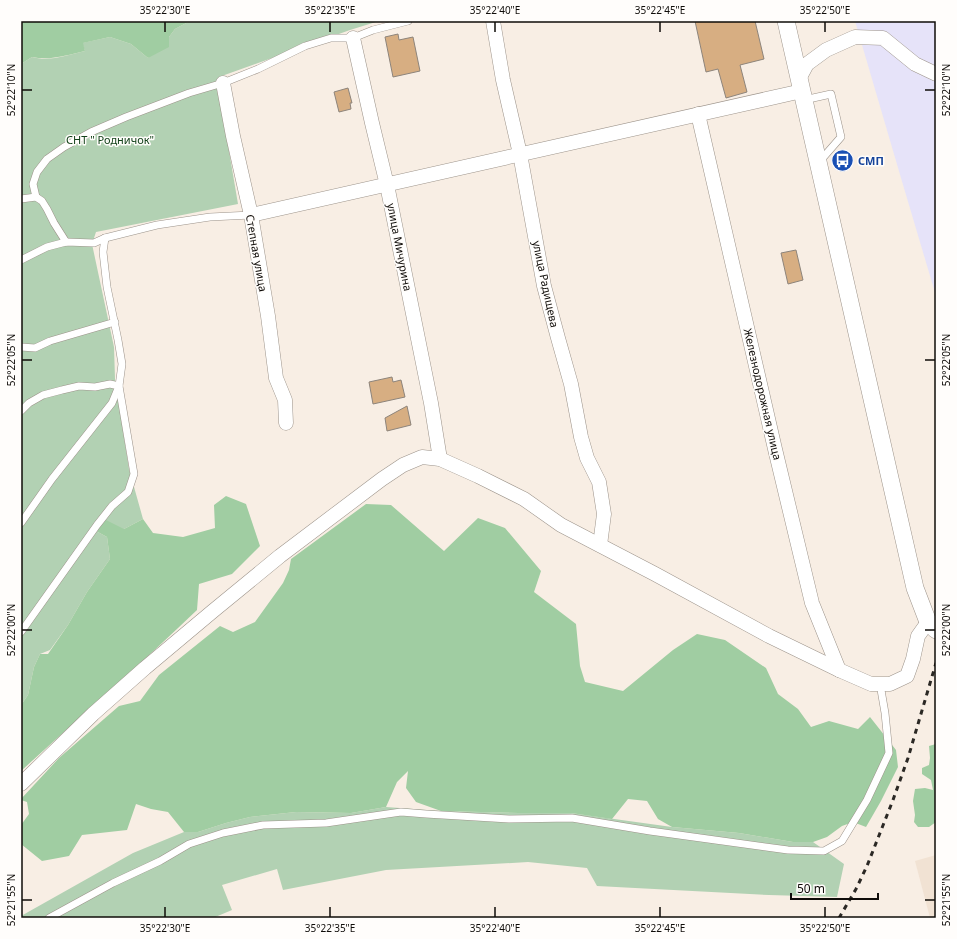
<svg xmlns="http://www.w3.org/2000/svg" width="957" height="939" viewBox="0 0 957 939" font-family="'Noto Sans',sans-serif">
  <rect width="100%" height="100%" fill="#f8eee4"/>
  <!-- built -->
  <path fill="#f1e2d3" d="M936,855V918H930L915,861Z"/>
  <!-- industrial -->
  <path fill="#e6e3f9" d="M855,21H936V296L901,178Z"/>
  <!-- green -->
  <g fill="#b2d1b3">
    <path d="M190,21H379L350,30L219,77V92L238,204L96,232L92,244L114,347L115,379L129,469L143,519L124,529L96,531L107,537L110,559L87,592L68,625L50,650L40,654L34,667L28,695L21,705V64L32,57C50,62 67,55 85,51L82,43L110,37L131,44L148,58L169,37L175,29Z"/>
    <path d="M386,807L441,811L519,813H571L672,827L739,833L793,842H813L844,864L837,897L769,895L597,886L587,868L528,862L386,870L283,890L277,869L222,885L232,910L213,918H21V916L133,853L184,832H198L226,823L250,817L296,812L351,813Z"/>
  </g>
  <!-- forest -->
  <g fill="#a0cda2">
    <path d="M21,21H190L175,29L169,37V47L148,58L131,44L110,37L83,43L85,51C67,55 50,61 32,57L21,64Z"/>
    <path d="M226,496L246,504L260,546L232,574L199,584L197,610C140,665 80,717 21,771V705L28,695L34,667L40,654H48L68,625L87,592L110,559L107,537L96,531L104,519L124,529L143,519L153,533L183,537L215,528L214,505Z"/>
    <path d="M366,504L391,505L444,551L478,518L505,528L541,571L534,592L576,624L580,666L585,682L623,691L673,650L697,634L725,640L766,668L778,694L798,709L811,727L829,721L858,729L870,717L896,750L898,767L881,801L866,827L853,822L842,826L827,837L813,842H793L739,833L672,827L658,819L647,801L628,799L612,819L571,813H519L441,811L416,802L406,788L408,771L397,782L386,807L351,813L296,812L250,817L226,823L198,832H184L168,812L151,809L136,804L127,830L82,835L69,856L42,861L21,844V825L29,814L27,802L21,800V799L59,758L119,706L140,701L159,675L220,626L233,632L255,622L283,583L289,570L291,559Z"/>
    <path d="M936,744V822L929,827H918L914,822L915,815L913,801L915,789L925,788L933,790L931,780L922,774V768L929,765L930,758L929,746Z"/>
  </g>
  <!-- building -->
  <g fill="#d7ae82" stroke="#8d847b">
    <path d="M695,21H755L764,59L740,65L747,92L726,98L718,69L706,72Z"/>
    <path d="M398,34L399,40L413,37L420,71L393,77L385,37Z"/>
    <path d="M348,88L352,103H350L351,109L339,112L334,92Z"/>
    <path d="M796,250L803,280L788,284L781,253Z"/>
    <path d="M392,377L393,382L401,380L405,397L373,404L369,382Z"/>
    <path d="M407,406L411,425L387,431L385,418Z"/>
  </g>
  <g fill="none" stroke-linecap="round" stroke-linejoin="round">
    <defs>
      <g id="service">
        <path d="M804,100L831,94L841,137L820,161"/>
        <path d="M36,197L33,184L37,172L47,159L64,147L91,132L126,117L189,93L223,83L258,69L305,46L331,38H353L373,30L408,21"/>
        <path d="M21,199L36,197L42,201L47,209L54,223L66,242"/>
        <path d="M21,260L47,247L66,242L94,243L105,238L157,225L210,217L251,215"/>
        <path d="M21,347L35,348L50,341L115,322"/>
        <path d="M21,411L29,403L43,395L62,390L79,386L95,387L110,384L119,386L112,403L52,479L21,523"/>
        <path d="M21,632L97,525L112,506L128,492L134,474L119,386L122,364L118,340L107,287L103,252L105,238"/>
        <path d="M49,918L113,883L160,861L189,844L223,833L263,825L326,823L401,812L426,814L509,819L572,818L650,831L788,850L824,851L842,841L867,800L889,753L885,713L880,684"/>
      </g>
      <g id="minor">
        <path d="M493,21L503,80L520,154L544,286L558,338L571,384L581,437L587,458L599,482L604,514L600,545"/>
        <path d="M353,38L372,123L387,185L431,403L440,459"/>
        <path d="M799,79L807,64L826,50L855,37L883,38L915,64L936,74"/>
        <path d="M223,83L233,136L251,215L268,316L276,378L285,400L286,423"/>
        <path d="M698,114L775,449L812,603L839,670"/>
        <path d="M251,215L802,91"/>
        <path d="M21,784L93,714L145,668L213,611L280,556L382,479L403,465L422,457L440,459L478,476L524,499L561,525L655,574L769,636L839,670L871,684H890L907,676L913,659L918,636L928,622"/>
      </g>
      <path id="tertiary" d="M786,21L915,588L928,622L936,630"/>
    </defs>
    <!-- service casing -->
    <use href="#service" stroke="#9c938a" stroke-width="8"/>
    <!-- minor casing -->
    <use href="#minor" stroke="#9c938a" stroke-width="15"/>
    <!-- tertiary casing -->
    <use href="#tertiary" stroke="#9c938a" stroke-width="18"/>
    <!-- service -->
    <use href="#service" stroke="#fff" stroke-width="7"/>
    <!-- minor -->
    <use href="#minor" stroke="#fff" stroke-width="14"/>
    <!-- tertiary -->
    <use href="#tertiary" stroke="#fff" stroke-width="17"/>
    <!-- rail -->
    <path stroke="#2b2824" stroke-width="3" stroke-dasharray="5 5" stroke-linecap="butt" d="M839,918L856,889L867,866L893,800L908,758L936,663"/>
  </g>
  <!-- ticks -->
  <path fill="none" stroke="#0f0c09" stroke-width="1.5" d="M165,22V32M330,22V32M495,22V32M660,22V32M825,22V32M22,90H32M925,90H935M22,360H32M925,360H935M22,630H32M925,630H935M22,900H32M925,900H935M165,907V917M330,907V917M495,907V917M660,907V917M825,907V917"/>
  <!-- icons -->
  <defs>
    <symbol id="bus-disc" viewBox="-11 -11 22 22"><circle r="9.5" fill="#1a4fb4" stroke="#fffdfb"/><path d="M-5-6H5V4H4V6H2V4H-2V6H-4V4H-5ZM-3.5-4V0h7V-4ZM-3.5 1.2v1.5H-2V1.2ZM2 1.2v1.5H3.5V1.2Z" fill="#fff"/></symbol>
  </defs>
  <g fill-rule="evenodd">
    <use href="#bus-disc" x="830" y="148" width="25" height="25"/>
  </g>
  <g text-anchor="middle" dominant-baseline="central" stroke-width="3" stroke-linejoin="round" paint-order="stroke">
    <!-- park labels -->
    <g font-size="11" fill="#124119" stroke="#fffdfb">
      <text x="110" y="139">СНТ " Родничок"</text>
    </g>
    <!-- transit labels -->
    <g font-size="11" font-weight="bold" fill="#164399" stroke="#fffdfb" text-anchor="start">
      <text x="858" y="160">СМП</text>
    </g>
    <!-- street labels -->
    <g font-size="11" fill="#0f0c09" stroke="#fffdfb">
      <text transform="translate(400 247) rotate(79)">улица Мичурина</text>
      <text transform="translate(257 253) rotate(80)">Степная улица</text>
      <text transform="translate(546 284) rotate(78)">улица Радищева</text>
      <text transform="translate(763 394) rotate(77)">Железнодорожная улица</text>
    </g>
  </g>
  <!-- border -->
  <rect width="957" height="939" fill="none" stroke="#fffdfb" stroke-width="44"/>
  <!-- scale -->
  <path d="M791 893v6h87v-6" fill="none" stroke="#0f0c09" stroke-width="2"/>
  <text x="797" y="893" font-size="12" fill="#0f0c09" stroke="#fffdfb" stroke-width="3" paint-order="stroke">50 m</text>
  <rect x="22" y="22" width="913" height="895" fill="none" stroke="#0f0c09" stroke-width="1.5"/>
  <g font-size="10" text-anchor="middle" fill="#0f0c09">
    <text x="165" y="14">35°22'30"E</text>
    <text x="330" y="14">35°22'35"E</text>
    <text x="495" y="14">35°22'40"E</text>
    <text x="660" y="14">35°22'45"E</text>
    <text x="825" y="14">35°22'50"E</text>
    <text transform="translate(11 90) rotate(-90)" y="4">52°22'10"N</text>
    <text transform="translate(946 90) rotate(-90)" y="4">52°22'10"N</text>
    <text transform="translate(11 360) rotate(-90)" y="4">52°22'05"N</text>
    <text transform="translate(946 360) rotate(-90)" y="4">52°22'05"N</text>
    <text transform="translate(11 630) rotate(-90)" y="4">52°22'00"N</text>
    <text transform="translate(946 630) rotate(-90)" y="4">52°22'00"N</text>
    <text transform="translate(11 900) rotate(-90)" y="4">52°21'55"N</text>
    <text transform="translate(946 900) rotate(-90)" y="4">52°21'55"N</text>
    <text x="165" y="932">35°22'30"E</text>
    <text x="330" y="932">35°22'35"E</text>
    <text x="495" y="932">35°22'40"E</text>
    <text x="660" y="932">35°22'45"E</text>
    <text x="825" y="932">35°22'50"E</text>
  </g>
</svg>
